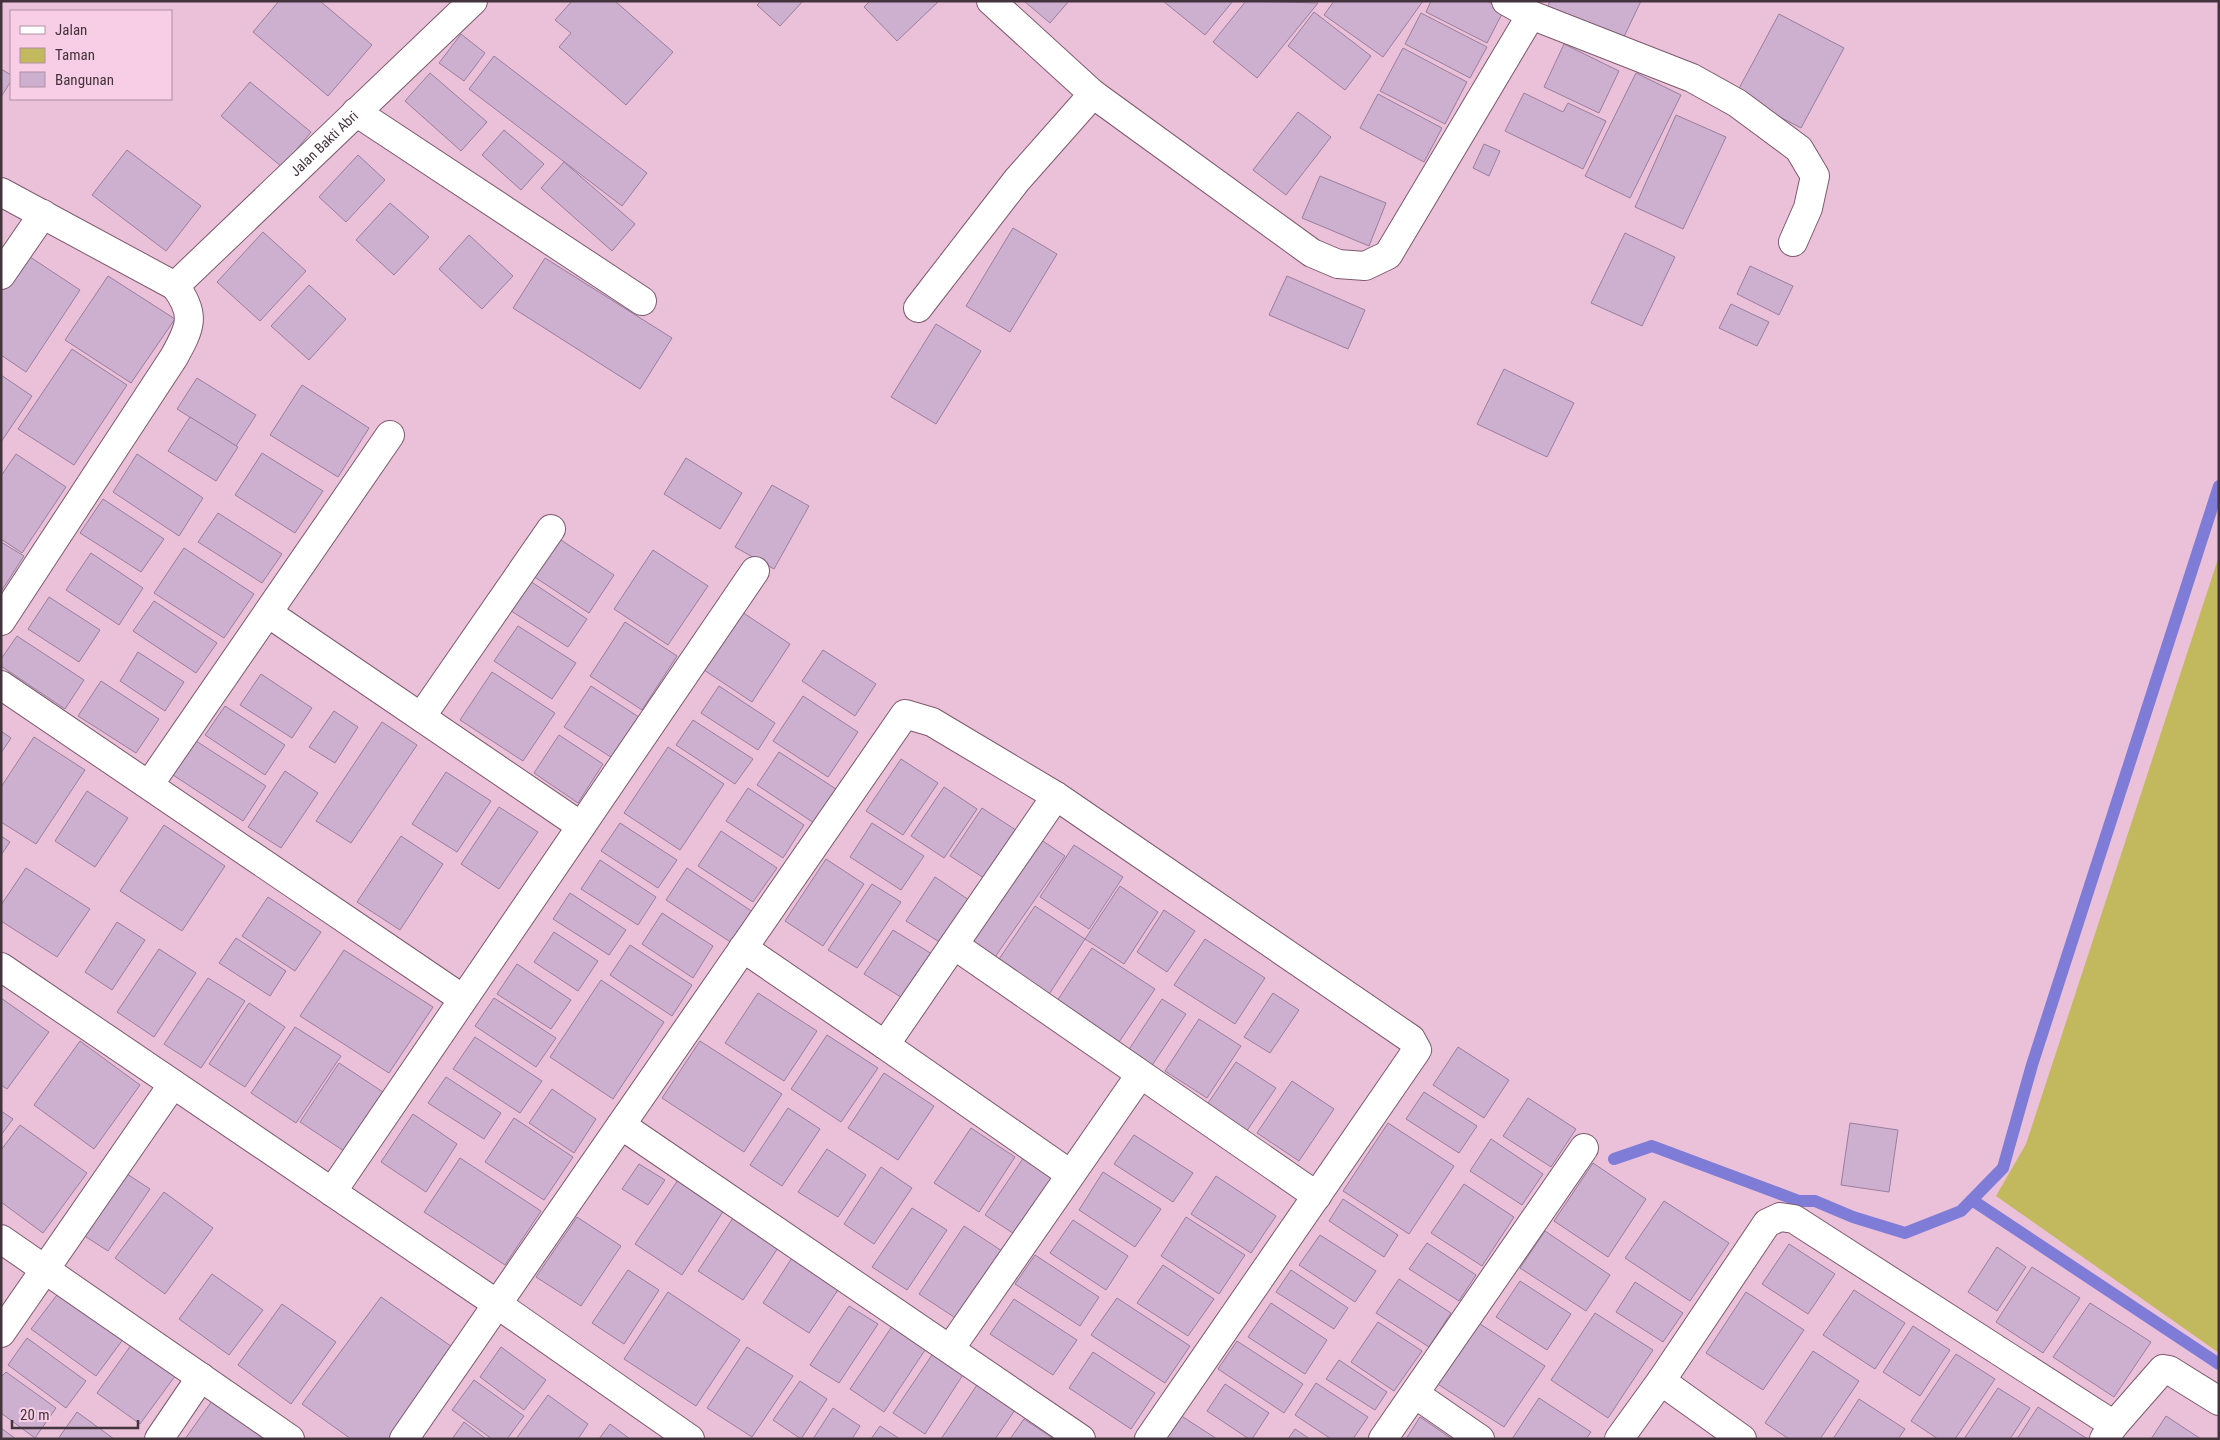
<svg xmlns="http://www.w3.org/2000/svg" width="2220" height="1440" viewBox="0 0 2220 1440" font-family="'Roboto Condensed',sans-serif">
  <rect width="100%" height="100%" fill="#eac1d8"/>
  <!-- green -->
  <path fill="#c2b95f" d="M2219,556V1353L1996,1196L2026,1144Z"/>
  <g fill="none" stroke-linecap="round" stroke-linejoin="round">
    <!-- stream -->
    <g stroke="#7f7cd8" stroke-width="12">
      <path d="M1614,1159L1652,1146L1799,1201H1815L1853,1217L1905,1233L1961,1211L2003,1168L2032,1065L2219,486"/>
      <path d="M1972,1200L2219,1364"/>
    </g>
  </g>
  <!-- building -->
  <g fill="#cdb0d0" stroke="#9a7e9d">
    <path d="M279,1H320L372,45L328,96L253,32Z"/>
    <path d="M572,1H615L673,52L626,105L559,47L571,33L555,20Z"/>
    <path d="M761,1H803L780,26L757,5Z"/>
    <path d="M870,1H939L897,41L864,7Z"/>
    <path d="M1024,1H1069L1050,23Z"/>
    <path d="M1163,1H1233L1205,35Z"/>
    <path d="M1246,1L1318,3L1257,78L1213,42Z"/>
    <path d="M1334,1H1423L1383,57L1324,15Z"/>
    <path d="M1431,1H1487L1504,10L1487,43L1426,12Z"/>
    <path d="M1550,1H1641L1622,41L1548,6Z"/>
    <path d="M1314,12L1371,56L1345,90L1288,46Z"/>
    <path d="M1421,13L1487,47L1470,78L1405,44Z"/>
    <path d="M1779,14L1844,48L1801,128L1736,94Z"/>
    <path d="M461,34L485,53L464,81L439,63Z"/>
    <path d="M1564,44L1619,71L1599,113L1544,87Z"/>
    <path d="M1403,48L1467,82L1445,124L1380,91Z"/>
    <path d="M494,56L647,173L622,206L469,89Z"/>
    <path d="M1,69L11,75V81L1,97Z"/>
    <path d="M430,73L487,122L461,151L405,101Z"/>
    <path d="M1636,73L1681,95L1630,198L1585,176Z"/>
    <path d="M250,82L311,132L282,167L221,116Z"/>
    <path d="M1524,93L1563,112L1568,103L1606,121L1583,169L1505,131Z"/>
    <path d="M1378,94L1442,128L1424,162L1360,128Z"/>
    <path d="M1298,112L1331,137L1286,195L1253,170Z"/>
    <path d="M1676,115L1726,137L1683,229L1635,207Z"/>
    <path d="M504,130L544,164L521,190L482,155Z"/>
    <path d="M1484,144L1500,151L1489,176L1473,168Z"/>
    <path d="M127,150L201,206L166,251L92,195Z"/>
    <path d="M358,155L385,180L346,222L319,197Z"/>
    <path d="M564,162L635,224L612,251L541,188Z"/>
    <path d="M1320,176L1386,203L1369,246L1302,218Z"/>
    <path d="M390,203L429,237L394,275L356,240Z"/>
    <path d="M1013,228L1057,254L1010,332L966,306Z"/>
    <path d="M263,232L306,271L260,321L217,282Z"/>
    <path d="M1625,233L1675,257L1642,326L1591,303Z"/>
    <path d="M469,235L513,276L482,309L439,269Z"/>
    <path d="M21,251L80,290L26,372L1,355V281Z"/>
    <path d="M545,258L672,338L640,389L513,308Z"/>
    <path d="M1750,266L1793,286L1779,315L1737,294Z"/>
    <path d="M108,276L175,319L131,383L65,340Z"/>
    <path d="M1287,276L1365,310L1348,349L1269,315Z"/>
    <path d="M309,285L346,319L309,360L271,326Z"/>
    <path d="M1731,304L1769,322L1757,346L1719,328Z"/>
    <path d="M936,324L981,351L936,424L891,397Z"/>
    <path d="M72,349L127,385L74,465L18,429Z"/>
    <path d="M1504,369L1574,403L1547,457L1477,424Z"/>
    <path d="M1,375L32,396L1,442Z"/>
    <path d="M197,378L256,415L236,446L177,409Z"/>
    <path d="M302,385L369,428L338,477L270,435Z"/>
    <path d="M190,417L238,447L216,481L168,451Z"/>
    <path d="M262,453L323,491L295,533L235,495Z"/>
    <path d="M16,454L66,487L22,553L1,539V476Z"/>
    <path d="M137,454L203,498L179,536L113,492Z"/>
    <path d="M686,458L742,493L720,529L664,494Z"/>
    <path d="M772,485L809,506L774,569L735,547Z"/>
    <path d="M103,499L164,539L141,572L80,533Z"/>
    <path d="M218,513L282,554L262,583L198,542Z"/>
    <path d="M555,536L614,575L589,613L530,574Z"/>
    <path d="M1,542L24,556L2,590H1Z"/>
    <path d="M184,548L254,594L224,638L154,593Z"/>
    <path d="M653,550L708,586L668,645L614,609Z"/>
    <path d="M91,553L143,588L119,625L66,590Z"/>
    <path d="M527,579L587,619L568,647L508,609Z"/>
    <path d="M49,597L100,630L79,662L28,629Z"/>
    <path d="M154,601L217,643L196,673L133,631Z"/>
    <path d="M733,606L790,644L752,702L695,664Z"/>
    <path d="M625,622L677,656L642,710L590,676Z"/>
    <path d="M518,626L576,663L552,699L494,661Z"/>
    <path d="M17,636L84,680L65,709L1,666V659Z"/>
    <path d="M823,650L876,684L855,716L802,681Z"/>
    <path d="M138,652L184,682L165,711L120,681Z"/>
    <path d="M492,672L555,713L523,761L460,720Z"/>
    <path d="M261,674L312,708L292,738L240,705Z"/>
    <path d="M101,681L159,719L136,753L78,716Z"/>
    <path d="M591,686L645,721L617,761L564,727Z"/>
    <path d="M719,686L775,723L758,750L701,713Z"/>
    <path d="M803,696L858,732L828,777L773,741Z"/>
    <path d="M225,706L285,745L265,775L205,735Z"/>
    <path d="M334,711L358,727L335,763L309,747Z"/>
    <path d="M693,720L753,759L735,784L676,745Z"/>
    <path d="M382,722L417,745L351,843L316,821Z"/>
    <path d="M1,731L11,738L1,753Z"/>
    <path d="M559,735L603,764L578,803L534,773Z"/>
    <path d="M34,737L85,770L36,844L1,822V787Z"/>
    <path d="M196,741L266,786L243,821L173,775Z"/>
    <path d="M668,747L724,784L680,850L624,813Z"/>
    <path d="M779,752L836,789L814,823L757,785Z"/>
    <path d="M901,759L938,783L903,835L866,811Z"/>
    <path d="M285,771L318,793L281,848L248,827Z"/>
    <path d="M446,772L491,801L457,852L412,824Z"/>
    <path d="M944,787L977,809L944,858L911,836Z"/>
    <path d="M748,788L804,825L783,858L726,821Z"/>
    <path d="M87,791L128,818L95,867L55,841Z"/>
    <path d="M499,807L538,832L499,889L461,864Z"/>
    <path d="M982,808L1022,834L990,882L950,856Z"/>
    <path d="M620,823L677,860L658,888L601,851Z"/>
    <path d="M872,823L924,856L901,890L850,857Z"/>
    <path d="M164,825L225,866L182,931L120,891Z"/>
    <path d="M721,831L777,868L753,902L698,866Z"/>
    <path d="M1,836L10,842L1,855Z"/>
    <path d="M401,836L443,864L400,930L357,902Z"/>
    <path d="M1037,837L1065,856L993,960L965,941Z"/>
    <path d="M1074,845L1123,877L1089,929L1040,897Z"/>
    <path d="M826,859L864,884L823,946L785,921Z"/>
    <path d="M600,860L656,897L638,925L581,889Z"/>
    <path d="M26,868L90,909L57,957L1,921V905Z"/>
    <path d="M687,868L753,912L732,943L666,900Z"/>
    <path d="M935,877L969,900L941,943L906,921Z"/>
    <path d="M872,884L901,902L857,968L828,950Z"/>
    <path d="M1120,886L1158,912L1124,964L1085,939Z"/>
    <path d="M570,893L626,930L609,955L553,919Z"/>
    <path d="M268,897L321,932L295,971L242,936Z"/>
    <path d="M1035,906L1085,939L1044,1002L993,968Z"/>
    <path d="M1164,910L1195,931L1167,972L1137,952Z"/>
    <path d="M662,913L713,946L693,978L642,944Z"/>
    <path d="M117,922L145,940L112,990L85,972Z"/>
    <path d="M893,930L932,954L904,999L864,974Z"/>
    <path d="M554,932L598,961L578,991L534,962Z"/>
    <path d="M236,938L286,971L270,996L219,963Z"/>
    <path d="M1205,939L1265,978L1235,1024L1174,985Z"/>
    <path d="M630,945L692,985L672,1016L610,975Z"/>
    <path d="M1092,948L1155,989L1117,1045L1055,1004Z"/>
    <path d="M159,949L196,973L154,1037L117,1012Z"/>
    <path d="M344,950L433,1007L389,1073L300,1016Z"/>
    <path d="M517,964L571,1000L551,1029L497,994Z"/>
    <path d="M208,978L245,1001L201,1068L164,1044Z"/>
    <path d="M601,980L664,1022L613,1099L550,1057Z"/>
    <path d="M758,993L817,1031L784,1081L725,1043Z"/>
    <path d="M1273,993L1299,1010L1270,1053L1244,1037Z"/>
    <path d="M1,998L49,1032L7,1089L1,1085Z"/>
    <path d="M494,998L556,1038L536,1067L475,1026Z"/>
    <path d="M1162,999L1186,1014L1147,1073L1124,1057Z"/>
    <path d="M249,1003L285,1027L245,1087L209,1064Z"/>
    <path d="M1199,1019L1241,1046L1207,1098L1165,1071Z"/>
    <path d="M295,1027L341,1056L296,1123L251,1093Z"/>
    <path d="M827,1035L878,1068L841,1122L791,1089Z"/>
    <path d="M475,1037L542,1081L520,1113L453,1069Z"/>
    <path d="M80,1041L140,1085L94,1149L34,1105Z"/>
    <path d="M700,1041L782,1094L744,1152L662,1098Z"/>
    <path d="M1458,1047L1509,1080L1484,1118L1433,1085Z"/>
    <path d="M1236,1062L1276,1088L1244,1135L1204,1109Z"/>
    <path d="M339,1063L383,1092L344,1151L300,1122Z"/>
    <path d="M884,1073L934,1106L898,1160L848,1128Z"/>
    <path d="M446,1077L501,1113L484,1139L428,1103Z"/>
    <path d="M1292,1081L1334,1109L1299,1161L1257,1133Z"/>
    <path d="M552,1089L596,1119L574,1153L529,1123Z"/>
    <path d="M1424,1092L1477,1126L1459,1153L1406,1119Z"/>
    <path d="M1528,1098L1576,1129L1551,1167L1503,1136Z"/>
    <path d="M788,1108L820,1129L782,1186L750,1165Z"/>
    <path d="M1,1111L13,1119L1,1135Z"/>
    <path d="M413,1114L457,1144L426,1192L381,1162Z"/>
    <path d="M514,1118L573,1157L544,1200L485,1162Z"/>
    <path d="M1388,1123L1454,1166L1409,1234L1343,1191Z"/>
    <path d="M1850,1123L1898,1130L1889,1192L1841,1185Z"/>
    <path d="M20,1125L87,1173L43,1233L1,1202V1150Z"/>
    <path d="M971,1128L1015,1157L979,1212L934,1183Z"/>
    <path d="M1134,1135L1193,1173L1173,1202L1114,1164Z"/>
    <path d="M1491,1139L1543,1174L1522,1205L1470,1171Z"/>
    <path d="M827,1149L866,1175L838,1217L798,1192Z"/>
    <path d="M1024,1157L1054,1178L1016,1235L985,1215Z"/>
    <path d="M460,1158L541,1211L505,1265L424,1212Z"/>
    <path d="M1593,1163L1646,1199L1608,1257L1554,1221Z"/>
    <path d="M639,1164L665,1180L648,1205L622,1189Z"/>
    <path d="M881,1167L912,1188L874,1244L844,1224Z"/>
    <path d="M124,1172L150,1189L108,1251L83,1235Z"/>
    <path d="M1103,1172L1161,1209L1135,1247L1079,1210Z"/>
    <path d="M1216,1176L1276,1216L1251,1253L1191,1214Z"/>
    <path d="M678,1180L724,1210L682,1275L635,1244Z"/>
    <path d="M1464,1184L1514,1217L1482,1266L1431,1233Z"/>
    <path d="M164,1192L213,1228L165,1294L115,1258Z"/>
    <path d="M1343,1199L1398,1235L1384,1257L1329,1221Z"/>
    <path d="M1664,1201L1729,1243L1690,1301L1625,1258Z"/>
    <path d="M912,1208L947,1230L907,1290L872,1267Z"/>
    <path d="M737,1212L782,1242L743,1300L698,1271Z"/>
    <path d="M577,1217L621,1246L581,1306L536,1277Z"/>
    <path d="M1186,1217L1245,1255L1219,1294L1161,1256Z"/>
    <path d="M1073,1220L1128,1256L1106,1290L1050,1253Z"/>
    <path d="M964,1226L1002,1251L957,1319L919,1294Z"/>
    <path d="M1545,1231L1610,1275L1586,1311L1520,1268Z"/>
    <path d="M1320,1235L1376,1271L1355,1302L1299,1265Z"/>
    <path d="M1427,1243L1476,1275L1459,1301L1409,1269Z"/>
    <path d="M1789,1244L1835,1274L1808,1314L1762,1284Z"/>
    <path d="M1997,1247L2026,1267L1997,1311L1968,1292Z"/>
    <path d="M797,1250L844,1281L809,1333L763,1303Z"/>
    <path d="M1035,1255L1099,1297L1080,1326L1015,1284Z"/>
    <path d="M1163,1265L1214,1299L1188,1336L1137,1303Z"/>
    <path d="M2032,1267L2080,1298L2043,1353L1996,1322Z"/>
    <path d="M628,1270L659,1290L624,1344L592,1323Z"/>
    <path d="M1291,1270L1348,1308L1334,1329L1276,1292Z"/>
    <path d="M212,1274L263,1310L229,1355L179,1319Z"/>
    <path d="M1399,1279L1451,1313L1429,1347L1376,1313Z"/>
    <path d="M1520,1281L1571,1314L1547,1350L1496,1317Z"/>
    <path d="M1635,1282L1683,1313L1663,1342L1616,1312Z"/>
    <path d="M1854,1290L1905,1323L1875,1369L1823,1335Z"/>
    <path d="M60,1291L124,1338L96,1376L31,1329Z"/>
    <path d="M668,1292L740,1340L696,1406L624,1359Z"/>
    <path d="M1746,1292L1804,1330L1763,1390L1706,1353Z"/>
    <path d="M381,1297L455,1349L390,1439H351L302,1404Z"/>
    <path d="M1117,1298L1190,1346L1165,1383L1091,1335Z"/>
    <path d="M1014,1299L1077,1340L1053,1375L990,1334Z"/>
    <path d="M1271,1303L1327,1340L1305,1374L1248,1337Z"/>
    <path d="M2090,1303L2151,1342L2114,1397L2053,1357Z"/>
    <path d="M282,1304L336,1342L291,1404L238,1365Z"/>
    <path d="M849,1306L878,1324L839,1383L810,1365Z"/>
    <path d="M1595,1313L1653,1350L1608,1418L1551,1380Z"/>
    <path d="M897,1319L931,1341L884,1412L850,1389Z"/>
    <path d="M1474,1320L1545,1366L1504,1427L1433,1381Z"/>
    <path d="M1378,1322L1422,1351L1394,1391L1351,1362Z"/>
    <path d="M1913,1326L1950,1350L1920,1396L1883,1372Z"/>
    <path d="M27,1338L86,1381L66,1408L8,1365Z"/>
    <path d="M134,1341L178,1372L140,1424L97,1393Z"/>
    <path d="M1237,1341L1303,1384L1284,1413L1218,1369Z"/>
    <path d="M501,1347L546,1380L524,1410L480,1377Z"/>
    <path d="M747,1347L793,1376L752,1437L707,1408Z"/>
    <path d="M936,1349L966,1370L925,1434L893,1413Z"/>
    <path d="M1813,1351L1859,1381L1820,1439H1789L1765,1423Z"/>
    <path d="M1093,1352L1155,1393L1131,1429L1069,1388Z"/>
    <path d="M1956,1354L1995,1379L1955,1439H1938L1911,1421Z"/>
    <path d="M1339,1360L1387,1392L1375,1410L1326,1379Z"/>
    <path d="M6,1372L56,1408L35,1438L1,1413V1377Z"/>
    <path d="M474,1380L524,1416L507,1439H492L452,1410Z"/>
    <path d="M800,1381L827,1399L801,1439L773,1420Z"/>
    <path d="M1316,1383L1368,1417L1353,1439H1331L1295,1415Z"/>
    <path d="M1225,1384L1269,1413L1252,1439H1249L1207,1411Z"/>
    <path d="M977,1385L1015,1410L995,1439H941Z"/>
    <path d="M1998,1388L2030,1408L2010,1439H1964Z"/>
    <path d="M548,1395L588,1424L578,1439H516Z"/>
    <path d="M1539,1398L1591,1432L1586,1439H1512Z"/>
    <path d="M1859,1399L1905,1429L1898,1439H1833Z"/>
    <path d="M212,1401L264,1439H185Z"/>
    <path d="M2038,1407L2086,1438L2085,1439H2017Z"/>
    <path d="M833,1408L860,1426L852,1439H813Z"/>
    <path d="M77,1412L114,1439H58Z"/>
    <path d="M1180,1415L1217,1439H1164Z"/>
    <path d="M2166,1416L2201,1439H2151Z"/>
    <path d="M1420,1417L1452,1439H1406Z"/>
    <path d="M1024,1419L1054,1439H1010Z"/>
    <path d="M464,1422L486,1439H452Z"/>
    <path d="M610,1424L630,1439H599Z"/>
    <path d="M880,1426L900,1439H871Z"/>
    <path d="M1,1428L16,1439H1Z"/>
    <path d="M1295,1429L1310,1439H1288Z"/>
  </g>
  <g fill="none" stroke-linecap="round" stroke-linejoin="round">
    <defs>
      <g id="minor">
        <path d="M991,1L1093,94L1312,253L1338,264L1365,266L1388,255L1531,15"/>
        <path d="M1506,1L1531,15L1692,78L1737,103L1799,149L1815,176L1808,208L1793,242"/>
        <path d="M356,112L642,301"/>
        <path d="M1,275L43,214"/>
        <path d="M918,308L1017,180L1093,94"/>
        <path d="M268,613L581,826"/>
        <path d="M1,621L174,357C190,328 197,315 175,286"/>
        <path d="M1,685L463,999"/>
        <path d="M421,717L551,529"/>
        <path d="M149,785L390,435"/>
        <path d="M954,945L1317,1196"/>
        <path d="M743,948L885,1045L1056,796"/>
        <path d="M1,967L497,1304L690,1439"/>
        <path d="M885,1045L1070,1174"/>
        <path d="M621,1125L1081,1439"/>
        <path d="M332,1192L755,571"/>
        <path d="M1,1239L290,1439"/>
        <path d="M1,1333L173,1084"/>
        <path d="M950,1349L1140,1075"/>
        <path d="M1661,1381L1742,1439"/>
        <path d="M1415,1394L1480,1439"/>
        <path d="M159,1439L201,1377"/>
        <path d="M404,1439L905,714L932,722L1056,796L1411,1039L1417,1050L1149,1439"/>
        <path d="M1383,1439L1584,1148"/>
        <path d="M1619,1439L1661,1381L1767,1223L1780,1217L1794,1219L2114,1425"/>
        <path d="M2104,1439L2114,1425L2163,1369L2169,1370L2219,1401"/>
      </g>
      <g id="tertiary">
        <path id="s1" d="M1,192L175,286L473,1"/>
      </g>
    </defs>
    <!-- minor casing -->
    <use href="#minor" stroke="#7d5a6e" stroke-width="30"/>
    <!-- tertiary casing -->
    <use href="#tertiary" stroke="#7d5a6e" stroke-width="30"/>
    <!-- minor -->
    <use href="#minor" stroke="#fff" stroke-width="28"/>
    <!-- tertiary -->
    <use href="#tertiary" stroke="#fff" stroke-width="28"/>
  </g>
  <g text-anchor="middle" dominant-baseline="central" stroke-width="4" stroke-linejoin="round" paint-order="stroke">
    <!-- street labels -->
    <g font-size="14" fill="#43333c" stroke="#f8cee6">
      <text stroke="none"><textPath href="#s1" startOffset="404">Jalan Bakti Abri</textPath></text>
    </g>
  </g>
  <!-- border -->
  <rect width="2220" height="1440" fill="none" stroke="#43333c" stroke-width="5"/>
  <!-- legend -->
  <rect x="10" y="10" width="162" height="90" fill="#f8cee6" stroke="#b090a2"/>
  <rect x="20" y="26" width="25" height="8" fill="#ffffff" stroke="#b090a2"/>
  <text x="55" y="35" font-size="15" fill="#43333c">Jalan</text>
  <rect x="20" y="48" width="25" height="15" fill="#c2b95f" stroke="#b090a2"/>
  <text x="55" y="60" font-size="15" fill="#43333c">Taman</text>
  <rect x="20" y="72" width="25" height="15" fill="#cdb0d0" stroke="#b090a2"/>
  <text x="55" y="85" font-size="15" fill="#43333c">Bangunan</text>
  <!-- scale -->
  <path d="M12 1420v8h126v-8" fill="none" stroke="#43333c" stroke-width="2.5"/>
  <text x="20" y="1420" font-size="15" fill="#43333c" stroke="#f8cee6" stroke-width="4" paint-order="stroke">20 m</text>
</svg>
